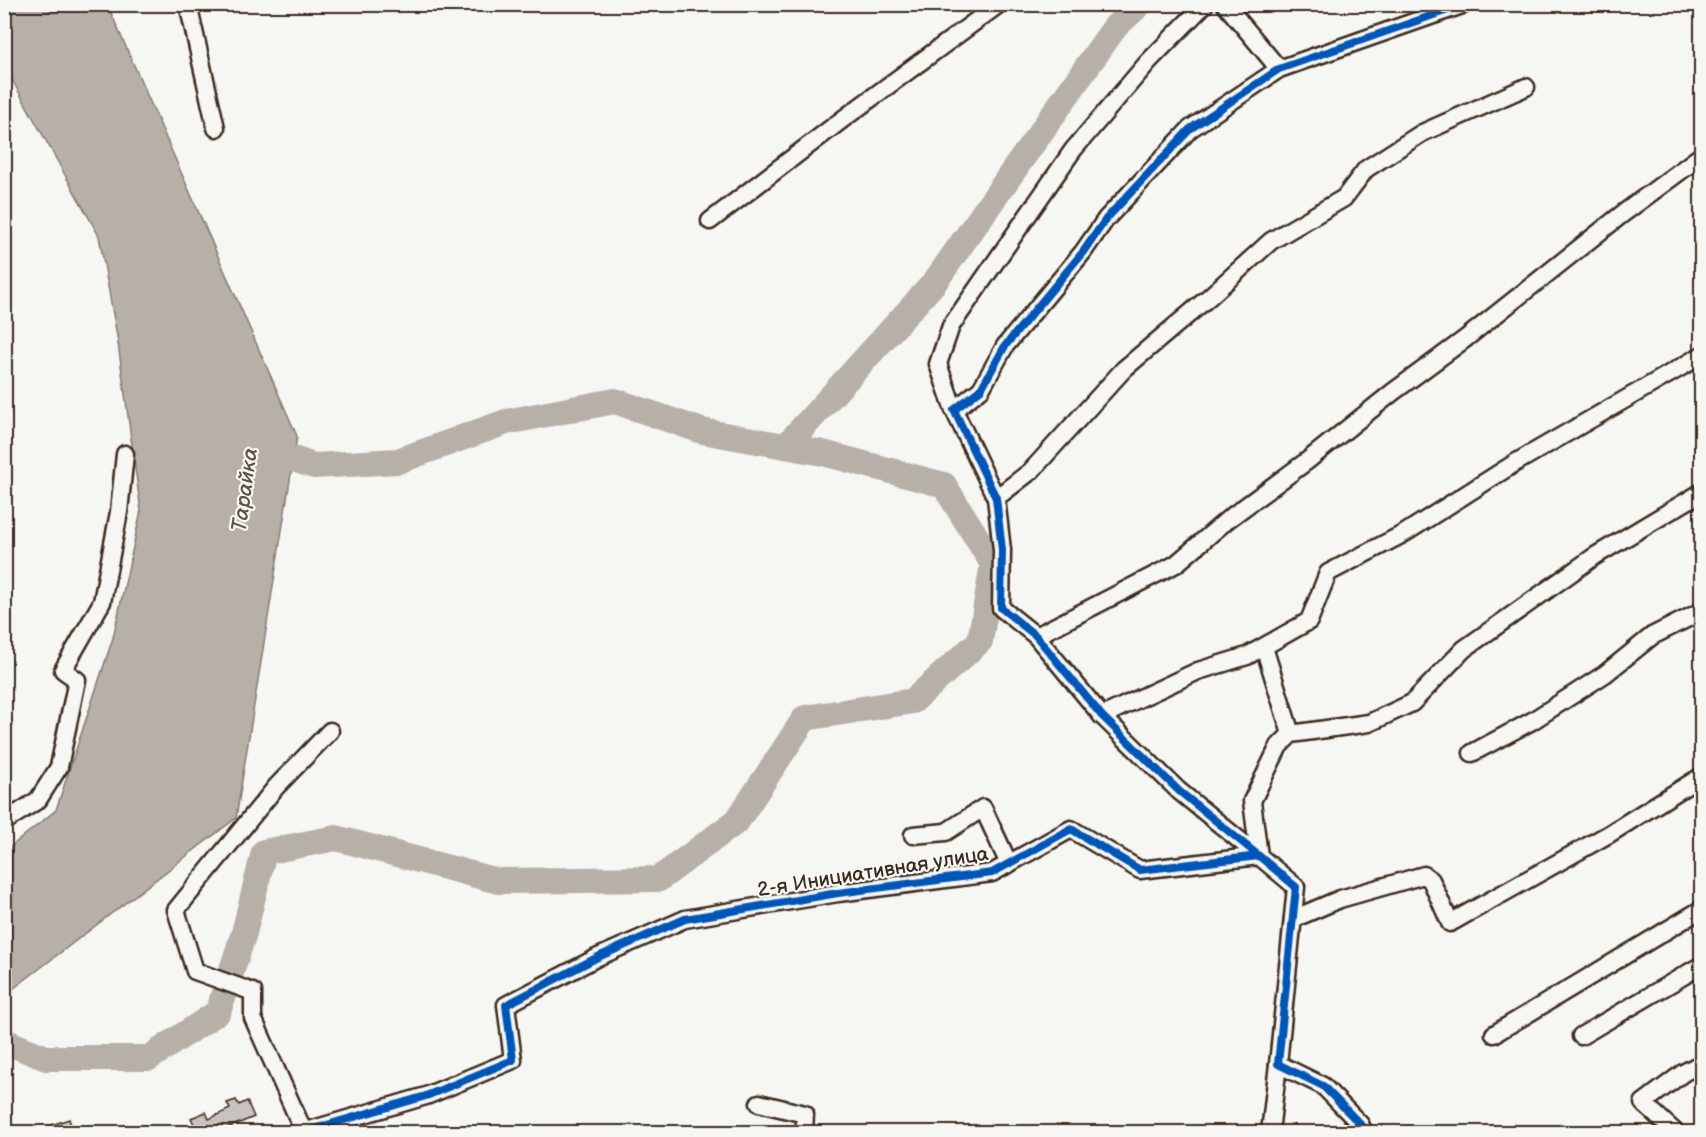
<svg xmlns="http://www.w3.org/2000/svg" width="1706" height="1137" viewBox="0 0 1706 1137" font-family="'Balsamiq Sans',sans-serif">
  <rect width="100%" height="100%" fill="#f6f6f2"/>
  <filter id="ink" filterUnits="userSpaceOnUse"><feTurbulence type="fractalNoise" baseFrequency=".0167" numOctaves="2"/><feDisplacementMap in="SourceGraphic" scale="12" xChannelSelector="R" yChannelSelector="G"/><feConvolveMatrix kernelMatrix="1 2 1 2 8 2 1 2 1" color-interpolation-filters="sRGB"/></filter>
  <g filter="url(#ink)">
    <!-- water -->
    <path fill="#b6b0a9" stroke="#857a71" stroke-width="1.5" d="M6,5H112L111,13L297,436L236,818L5,995V851L56,810L113,638L141,511L117,336L99,236L5,67Z"/>
    <g fill="none" stroke-linecap="round" stroke-linejoin="round">
      <!-- river -->
      <g stroke="#b6b0a9" stroke-width="26">
        <path d="M786,446L934,283L1115,27L1140,4"/>
        <path d="M4,1041L46,1058H149L218,1012L244,933L264,852L336,838L498,881L659,879L737,821L805,718L913,701L980,641L993,564L944,485L823,453L702,431L615,401L506,422L398,461L314,466L261,448"/>
      </g>
    </g>
    <!-- building -->
    <g fill="#c8c3be" stroke="#3b2a1e" stroke-width="1.5">
      <path d="M236,1100L239,1105L247,1101L254,1117L218,1132H189L187,1127L194,1124L191,1118L206,1112L209,1119L230,1109L227,1103Z"/>
      <path d="M69,1119L73,1131L48,1132L46,1127Z"/>
    </g>
    <g fill="none" stroke-linecap="round" stroke-linejoin="round">
      <defs>
        <g id="minor">
          <path d="M188,4L216,128"/>
          <path d="M1225,4L1279,69"/>
          <path d="M710,221L843,119L999,4"/>
          <path d="M954,410L938,364L951,326L1073,150L1149,61L1205,4"/>
          <path d="M996,498L1031,471L1124,369L1208,298L1271,241L1344,198L1366,169L1422,133L1526,87"/>
          <path d="M1036,636L1176,564L1227,520L1307,461L1393,392L1465,339L1621,215L1702,155"/>
          <path d="M1264,647L1291,734"/>
          <path d="M1102,716L1198,671L1247,656L1309,621L1328,573L1405,533L1515,463L1702,355"/>
          <path d="M1472,753L1532,721L1605,674L1652,636L1702,611"/>
          <path d="M4,822L38,800L59,767L77,680L63,670L102,602L119,512L125,454"/>
          <path d="M913,835L946,832L983,808L1009,864"/>
          <path d="M1259,856L1179,791L1102,716L1036,636L1001,608L1002,550L996,498L954,410L981,389L1005,346L1083,252L1106,219L1190,129L1279,69L1465,4"/>
          <path d="M1259,856L1252,801L1279,746L1291,734L1369,723L1412,703L1464,649L1595,556L1702,492"/>
          <path d="M1293,919L1340,899L1424,875L1431,880L1450,923L1609,834L1702,776"/>
          <path d="M1494,1034L1702,909"/>
          <path d="M1581,1036L1702,965"/>
          <path d="M759,1103L805,1114L804,1132"/>
          <path d="M303,1132L426,1096L513,1060L506,1005L598,957L685,919L838,893L992,873L1071,829L1140,870L1259,856L1296,887L1278,1064L1323,1086L1360,1124L1364,1132"/>
          <path d="M304,1132L253,1018V992L195,971L176,910L276,787L330,731"/>
          <path d="M1270,1132L1278,1064"/>
          <path d="M1675,1132L1643,1103L1683,1073L1702,1063"/>
        </g>
      </defs>
      <!-- minor casing -->
      <use href="#minor" stroke="#3b2a1e" stroke-width="21"/>
      <!-- minor -->
      <use href="#minor" stroke="#f6f6f2" stroke-width="16"/>
      <defs>
        <g id="cycleway">
          <path d="M1259,856L1179,791L1102,716L1036,636L1001,608L1002,550L996,498L954,410L981,389L1005,346L1083,252L1106,219L1190,129L1279,69L1465,4"/>
          <path d="M303,1132L426,1096L513,1060L506,1005L598,957L685,919L838,893L992,873L1071,829L1140,870L1259,856L1296,887L1278,1064L1323,1086L1360,1124L1364,1132"/>
        </g>
      </defs>
      <!-- cycleway casing -->
      <use href="#cycleway" stroke="#f6f6f2" stroke-width="11"/>
      <!-- cycleway -->
      <use href="#cycleway" stroke="#0057b8" stroke-width="8"/>
    </g>
  </g>
  <g text-anchor="middle" dominant-baseline="central" stroke-width="4.5" stroke-linejoin="round" paint-order="stroke">
    <!-- street labels -->
    <g font-size="20" fill="#3b2a1e" stroke="#f6f6f2">
      <text transform="translate(873 872) rotate(-9)">2-я Инициативная улица</text>
    </g>
    <!-- water labels -->
    <g font-size="21" font-style="italic" fill="#605248" stroke="#f6f6f2">
      <text transform="translate(245 490) rotate(-82)">Тарайка</text>
    </g>
  </g>
  <!-- margin -->
  <rect width="1706" height="1137" fill="none" stroke="#f6f6f2" stroke-width="24"/>
  <rect x="12" y="12" width="1682" height="1113" fill="none" stroke="#3b2a1e" stroke-width="2" filter="url(#ink)"/>
</svg>
